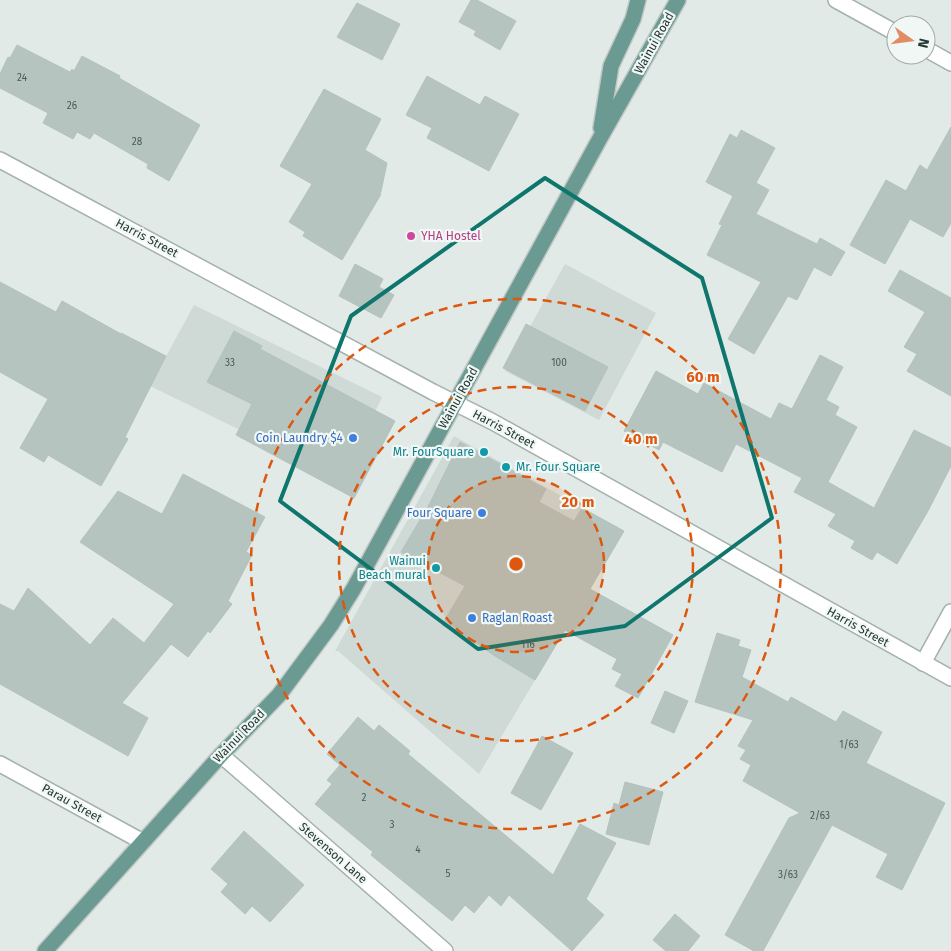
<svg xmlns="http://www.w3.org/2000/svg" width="951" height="951" viewBox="0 0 951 951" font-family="'Fira Sans',sans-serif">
  <rect width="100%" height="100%" fill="#e1eae6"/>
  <!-- built -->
  <g fill="#cfd9d5">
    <path d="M565,264L656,313L599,420L505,371Z"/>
    <path d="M194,305L382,397L343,480L150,386Z"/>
    <path d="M454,436L624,531L479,774L338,651H335Z"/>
  </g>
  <!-- building -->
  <g fill="#b6c4bf" stroke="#b4c2bd">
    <path d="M471,0H477L516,21L500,50L474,35L476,31L459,22Z"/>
    <path d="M357,3L400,24L382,60L337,37Z"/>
    <path d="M17,45L70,72L72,69L74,71L82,56L120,76L119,78L200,125L169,181L147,168L148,164L94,133L90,139L77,132L73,139L43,123L48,113L0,88V74L8,57L10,58Z"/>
    <path d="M427,76L480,105L485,96L519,114L489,171L427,138L432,128L406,115Z"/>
    <path d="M324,89L381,119L365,150L387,163L380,196L342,260L303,236L305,232L289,222L312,184L280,166Z"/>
    <path d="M951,127V223L943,237L910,219L885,264L850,245L886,180L906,191L920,165L927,170Z"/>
    <path d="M741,130L775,148L756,183L769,190L756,214L817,244L820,238L845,252L831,276L814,267L797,300L788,296L754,354L728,339L761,282L707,255L722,225L719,224L733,196L706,182L730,134L737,138Z"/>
    <path d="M355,264L383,279L379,287L394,295L381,318L339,296Z"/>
    <path d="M900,270L951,298V396L907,371L917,354L904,347L925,312L888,291Z"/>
    <path d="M0,282L56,312L62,301L121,334V333L166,356L125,437L128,439L101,486L48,455L44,462L20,448L48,399L0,372Z"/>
    <path d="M526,324L608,367L585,411L503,368Z"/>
    <path d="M234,331L262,346L260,349L395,421L354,498L236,435L252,404L207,382Z"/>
    <path d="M820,355L843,367L826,400L839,407L835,415L857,427L828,482L874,508L914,430L951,448V466L928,511L897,564L877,552L872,560L851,548L855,541L828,526L836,514L794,492L802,478L736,444L722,472L663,442L659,450L624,431L656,371L698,394L704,383L771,419L779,403L792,409Z"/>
    <path d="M460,442L546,489L539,502L574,521L582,508L624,531L590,589L673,635L638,698L615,686L622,674L612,669L617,659L565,630L535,680L495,656L476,643L442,625L465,586L401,552L430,503Z"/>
    <path d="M183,474L265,517L246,552L252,555L228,601L232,604L210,633L208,631L188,657L171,644L122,703L148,718L128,756L0,684V604L14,611L28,588L90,645L113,618L144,643L174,604L80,542L118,491L162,514Z"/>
    <path d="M717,633L740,640L738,646L751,650L742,677L788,702L791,697L836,722L843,711L882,732L866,763L945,803L902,890L876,877L888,854L832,825L763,951H754L725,935L789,818L800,813L743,781L751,765L740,759L746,750L738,746L753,720L695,702Z"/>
    <path d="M665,691L688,701L674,733L651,723Z"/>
    <path d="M358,717L374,731L379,725L410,751L408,754L553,875L580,824L616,843L586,899L604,915L572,951L509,895L501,906L489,895L474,913L465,905L452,921L371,855L373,852L315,804L332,784L327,780L340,765L327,754Z"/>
    <path d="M542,736L573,753L541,810L511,793Z"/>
    <path d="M625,782L663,792L649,845L606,834L614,803L619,805Z"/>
    <path d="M244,831L304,885L270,922L252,906L245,914L221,892L228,884L211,869Z"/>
    <path d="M675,914L700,936L688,951H666L653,940Z"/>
  </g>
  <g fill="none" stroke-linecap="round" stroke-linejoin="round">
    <defs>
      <g id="minor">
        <path d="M836,0L896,33"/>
        <path d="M926,49L951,63"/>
        <path d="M0,160L433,392L493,422L951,678"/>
        <path d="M923,663L951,612"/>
        <path d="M221,755L251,781L445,951"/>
        <path d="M0,764L143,842"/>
      </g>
      <g id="major">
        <path d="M601,128L611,66L633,19L638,0"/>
        <path d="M45,951L221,755L279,695L331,625L354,588L599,140L678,0"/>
      </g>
    </defs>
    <!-- minor casing -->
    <use href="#minor" stroke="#a4b1ad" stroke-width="18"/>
    <!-- major casing -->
    <use href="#major" stroke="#c1c7c6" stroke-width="18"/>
    <!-- minor -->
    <use href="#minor" stroke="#fff" stroke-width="15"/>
    <!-- major -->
    <use href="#major" stroke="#6a9a91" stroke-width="15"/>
  </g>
  <!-- marked area -->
  <path fill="none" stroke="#0f766e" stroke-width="4" stroke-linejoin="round" d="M545,178L702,278L772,518L625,626L478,649L280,501L351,316Z"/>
  <!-- distance rings -->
  <circle cx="516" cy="564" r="88" fill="#de570e" fill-opacity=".12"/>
  <g fill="none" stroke="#de570e" stroke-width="2.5" stroke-dasharray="9 6">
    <circle cx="516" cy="564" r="88"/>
    <circle cx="516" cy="564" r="177"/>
    <circle cx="516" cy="564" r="265"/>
  </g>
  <!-- markers -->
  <circle fill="#d1479c" stroke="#f1f7f4" stroke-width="2" cx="411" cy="236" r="5"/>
  <g fill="#3f7fe0" stroke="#f1f7f4" stroke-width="2">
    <circle cx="353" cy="438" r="5"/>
    <circle cx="482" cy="513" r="5"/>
    <circle cx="472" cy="618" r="5"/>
  </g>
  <g fill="#0f9aa8" stroke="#f1f7f4" stroke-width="2">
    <circle cx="484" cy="452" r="5"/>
    <circle cx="506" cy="467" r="5"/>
    <circle cx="436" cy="568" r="5"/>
  </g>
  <g text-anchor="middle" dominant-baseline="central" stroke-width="4.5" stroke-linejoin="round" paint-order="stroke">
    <!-- number labels -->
    <g font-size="10" fill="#485b57">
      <text x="22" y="78">24</text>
      <text x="72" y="106">26</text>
      <text x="137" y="142">28</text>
      <text x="230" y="363">33</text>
      <text x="559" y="363">100</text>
      <text x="528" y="645">116</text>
      <text x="849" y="745">1/63</text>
      <text x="364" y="798">2</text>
      <text x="820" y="816">2/63</text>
      <text x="392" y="825">3</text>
      <text x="418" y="850">4</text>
      <text x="448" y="874">5</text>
      <text x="788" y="875">3/63</text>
    </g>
    <!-- street labels -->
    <g font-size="12" fill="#233834" stroke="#f1f7f4">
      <text transform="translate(654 43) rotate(-61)">Wainui Road</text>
      <text transform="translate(147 238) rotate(28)">Harris Street</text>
      <text transform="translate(458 398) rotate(-61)">Wainui Road</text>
      <text transform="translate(504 429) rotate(28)">Harris Street</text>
      <text transform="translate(858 627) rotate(29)">Harris Street</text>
      <text transform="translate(239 736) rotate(-46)">Wainui Road</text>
      <text transform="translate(72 803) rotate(29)">Parau Street</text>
      <text transform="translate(333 853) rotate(41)">Stevenson Lane</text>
    </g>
    <!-- hotel labels -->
    <g font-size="12" fill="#b23c85" stroke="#f1f7f4" text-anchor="start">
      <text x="421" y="236">YHA Hostel</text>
    </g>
    <!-- shop labels -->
    <g font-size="12" fill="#366cbe" stroke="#f1f7f4" text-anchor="end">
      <text x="343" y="438">Coin Laundry $4</text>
      <text x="472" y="513">Four Square</text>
      <text x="482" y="618" text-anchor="start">Raglan Roast</text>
    </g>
    <!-- culture labels -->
    <g font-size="12" fill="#0d838f" stroke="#f1f7f4" text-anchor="end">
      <text x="474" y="452">Mr. FourSquare</text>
      <text x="516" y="467" text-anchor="start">Mr. Four Square</text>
      <text x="426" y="561">Wainui<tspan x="426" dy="14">Beach mural</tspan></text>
    </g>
  </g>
  <circle cx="516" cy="564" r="8" fill="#de570e" stroke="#f1f7f4" stroke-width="2.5"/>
  <g font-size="15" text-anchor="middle" font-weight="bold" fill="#de570e" stroke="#f1f7f4" stroke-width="4.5" stroke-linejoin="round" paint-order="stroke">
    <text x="703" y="382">60 m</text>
    <text x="641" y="444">40 m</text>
    <text x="578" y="507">20 m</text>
  </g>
  <!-- north arrow -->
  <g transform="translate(911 40) rotate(104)"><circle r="24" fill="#f1f7f4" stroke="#9faba7"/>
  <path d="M0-4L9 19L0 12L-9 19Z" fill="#e28c66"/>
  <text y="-8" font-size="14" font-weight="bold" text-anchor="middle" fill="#233834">N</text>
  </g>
</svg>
